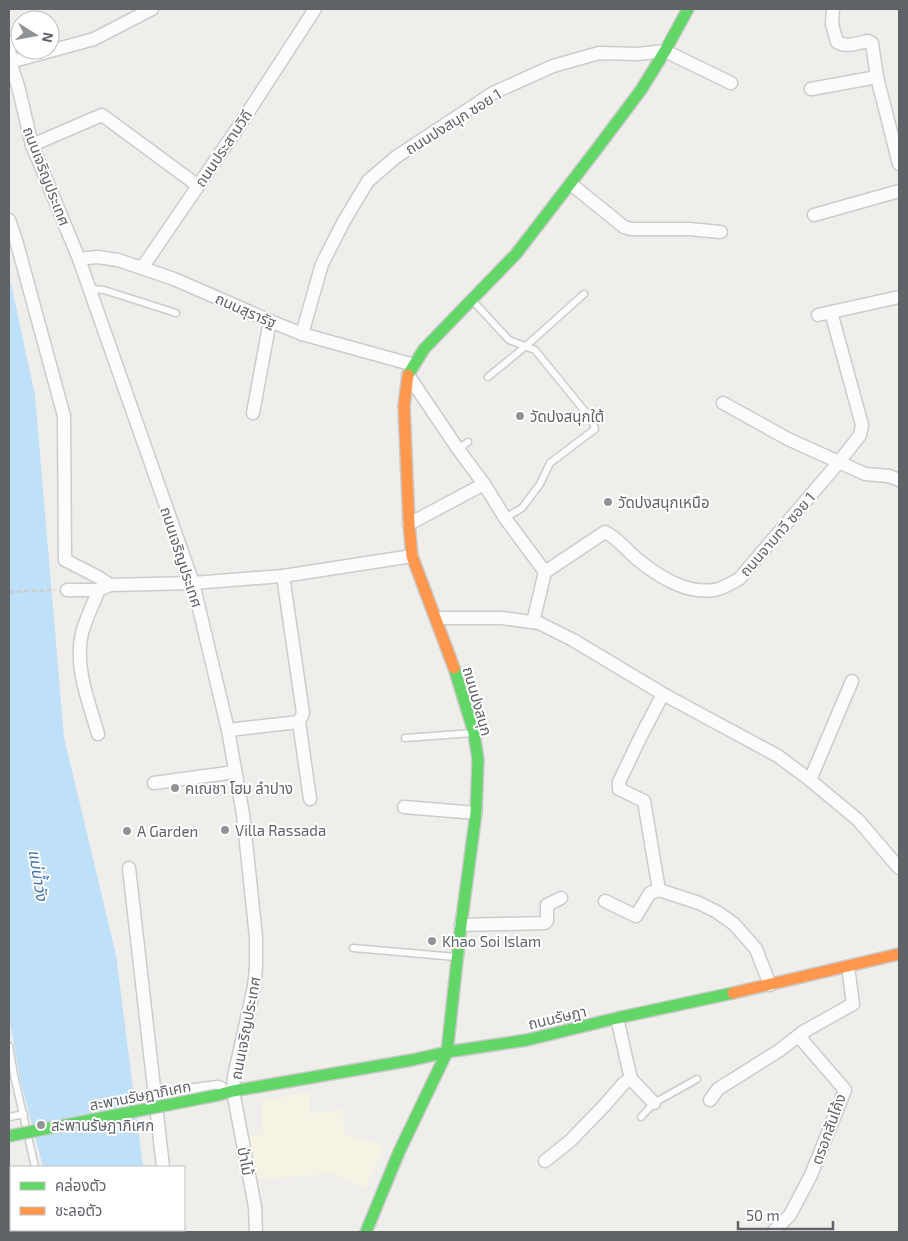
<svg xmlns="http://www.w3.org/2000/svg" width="908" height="1241" viewBox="0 0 908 1241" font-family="'Exo 2','Noto Sans Thai',sans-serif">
  <rect width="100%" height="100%" fill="#efeeea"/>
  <!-- commercial -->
  <path fill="#f7f3e4" d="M309,1093L310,1113L343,1110L344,1134L384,1146L365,1188L334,1174L255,1179L246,1135H263L262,1100Z"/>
  <!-- water -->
  <g fill="#bfe0f9">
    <path d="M9,274L35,395L64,737L116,955L143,1167H43L20,1079L9,1016Z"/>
    <path d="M59,1230H151L152,1232H60Z"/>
  </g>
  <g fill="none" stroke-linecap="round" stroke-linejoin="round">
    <defs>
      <g id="lane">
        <path d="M90,289L104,290L176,313"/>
        <path d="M473,301L509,340L535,350L592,420L595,429L550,463L540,484L522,508L505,518"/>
        <path d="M488,377L526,346L584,294"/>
        <path d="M458,449L468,442"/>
        <path d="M405,738L473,733"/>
        <path d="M353,948L456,957"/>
        <path d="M9,1046L14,1075L35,1167"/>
        <path d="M9,1117L24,1114"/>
        <path d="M641,1117L654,1103L697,1079"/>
        <path d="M49,1230V1232"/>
      </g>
      <g id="street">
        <path d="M833,9L832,24L837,42C847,48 857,43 868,41L872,43L877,77"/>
        <path d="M9,42L10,62L18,86L32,145L79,259L193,583L228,730L243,814L256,937V967L254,987L234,1077L233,1091L255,1207L256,1232"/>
        <path d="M10,62L94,39L152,9"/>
        <path d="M811,89L877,77L899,164"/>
        <path d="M32,145L102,115L197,185"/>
        <path d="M571,184L624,227L631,229H689L721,232"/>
        <path d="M814,215L899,191"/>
        <path d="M9,220L16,240L64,416L65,560L98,577L110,585"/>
        <path d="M79,259L97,257L118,260L174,279L227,302L270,321L302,334L414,365"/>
        <path d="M142,268L241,123L315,9"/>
        <path d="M818,315L899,297"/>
        <path d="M302,334L322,264L344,221L368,181L396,157L493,93L553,66L599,53L638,54L665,51L731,83"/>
        <path d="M408,375L458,449L484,484L505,518L545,572"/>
        <path d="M723,403L788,439L865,474L889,476L899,480"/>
        <path d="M253,413L270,321"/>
        <path d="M409,524L484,484"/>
        <path d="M545,572L605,532C618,538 626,550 637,559C658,576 685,594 714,590C722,589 731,583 739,579L839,462L860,435L862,425L831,312"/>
        <path d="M283,576L303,713L299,722L310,799"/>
        <path d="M67,590H99L110,585L193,583L283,576L412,556"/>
        <path d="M436,618H502L539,623L573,640L663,694L778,756L810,780L858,820L899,868"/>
        <path d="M533,622L545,572"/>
        <path d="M663,694L641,736L619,782V789L644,801L659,890L699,903L717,912L734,924L756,949L770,985"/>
        <path d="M228,730L299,722"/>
        <path d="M98,734C89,702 74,667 82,633C86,618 93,604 99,590"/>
        <path d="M810,780L852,681"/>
        <path d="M154,783L235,772"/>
        <path d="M404,807L476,813"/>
        <path d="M129,868L163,1167"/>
        <path d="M605,901L636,916L650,893L659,890"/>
        <path d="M461,925L545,923L547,921V905L561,898"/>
        <path d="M617,1018L631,1079L654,1103"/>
        <path d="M155,1095L218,1087L221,1088"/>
        <path d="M710,1100L718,1089L780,1050L803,1032"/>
        <path d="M545,1161L570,1141L604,1106L624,1083L631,1079"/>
        <path d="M169,1230V1232"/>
        <path d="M773,1232L790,1215L811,1175L845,1090L802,1040L803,1032L853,1004L848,967"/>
      </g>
      <g id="fast">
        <path d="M408,375L424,349L516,254L596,150L641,90L665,51L688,9"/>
        <path d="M218,1095L233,1091L412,1060L447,1052L527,1040L617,1018L733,993"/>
        <path d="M366,1232L399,1152L447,1052L461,925L476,813L478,760L474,733L454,668"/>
      </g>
      <g id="slow">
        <path d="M408,375L404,406L409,524L412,556L454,668"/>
        <path d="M733,993L899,954"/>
      </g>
    </defs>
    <!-- lane casing -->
    <use href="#lane" stroke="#cbcccc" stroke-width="9"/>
    <!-- street casing -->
    <use href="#street" stroke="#cbcccc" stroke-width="15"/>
    <!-- fast casing -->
    <use href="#fast" stroke="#cacacb" stroke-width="14"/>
    <!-- slow casing -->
    <use href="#slow" stroke="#cacacb" stroke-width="14"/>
    <!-- path -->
    <path stroke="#cacfcc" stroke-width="2.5" stroke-dasharray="5 2.5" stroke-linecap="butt" d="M9,592L55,590"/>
    <!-- lane -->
    <use href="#lane" stroke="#fdfcfc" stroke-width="6"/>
    <!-- street -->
    <use href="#street" stroke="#fdfcfc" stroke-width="12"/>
    <!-- fast -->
    <use href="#fast" stroke="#63d668" stroke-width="11"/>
    <!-- slow -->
    <use href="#slow" stroke="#ff974d" stroke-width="11"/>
    <defs>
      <path id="fast-bridge" d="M9,1136L218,1095"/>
    </defs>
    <!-- fast-bridge casing -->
    <use href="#fast-bridge" stroke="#cacacb" stroke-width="14" stroke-linecap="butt"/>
    <!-- fast-bridge -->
    <use href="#fast-bridge" stroke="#63d668" stroke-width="11"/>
  </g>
  <!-- markers -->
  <g fill="#919496" stroke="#fff" stroke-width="2">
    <circle cx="520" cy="416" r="5"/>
    <circle cx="608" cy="502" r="5"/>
    <circle cx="175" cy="788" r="5"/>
    <circle cx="225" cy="830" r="5"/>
    <circle cx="127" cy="831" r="5"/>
    <circle cx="432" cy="941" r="5"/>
    <circle cx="41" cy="1125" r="5"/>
  </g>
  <g text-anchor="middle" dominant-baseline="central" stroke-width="4" stroke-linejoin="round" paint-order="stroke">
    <!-- street labels -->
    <g font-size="15" fill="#5f6368" stroke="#fff">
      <text transform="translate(453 121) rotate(-32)">ถนนปงสนุก ซอย 1</text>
      <text transform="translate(223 148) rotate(-56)">ถนนประสานวิถี</text>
      <text transform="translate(47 176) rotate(69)">ถนนเจริญประเทศ</text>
      <text transform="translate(246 310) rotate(24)">ถนนสุรารัฐ</text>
      <text transform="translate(777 534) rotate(-49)">ถนนจามทวี ซอย 1</text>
      <text transform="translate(182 557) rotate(72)">ถนนเจริญประเทศ</text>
      <text transform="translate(478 701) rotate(74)">ถนนปงสนุก</text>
      <text transform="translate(557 1017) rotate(-13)">ถนนรัษฎา</text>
      <text transform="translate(245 1028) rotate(-79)">ถนนเจริญประเทศ</text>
      <text transform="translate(140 1095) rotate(-11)">สะพานรัษฏาภิเศก</text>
      <text transform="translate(828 1129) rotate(-70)">ตรอกสันโค้ง</text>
      <text transform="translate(246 1161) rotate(79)">ป่าไม้</text>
    </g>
    <!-- poi labels -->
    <g font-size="15" fill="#5f6368" stroke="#fff" text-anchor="start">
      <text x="530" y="416">วัดปงสนุกใต้</text>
      <text x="618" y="502">วัดปงสนุกเหนือ</text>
      <text x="185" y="788">คเณชา โฮม ลำปาง</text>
      <text x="235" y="830">Villa Rassada</text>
      <text x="137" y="831">A Garden</text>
      <text x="442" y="941">Khao Soi Islam</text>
      <text x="51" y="1125">สะพานรัษฎาภิเศก</text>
    </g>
    <!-- water labels -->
    <g font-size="16" font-style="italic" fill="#4174aa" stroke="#fff">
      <text transform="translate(39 875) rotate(81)">แม่น้ำวัง</text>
    </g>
  </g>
  <!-- border -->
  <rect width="908" height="1241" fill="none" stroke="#5f6368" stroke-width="20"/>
  <!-- legend -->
  <rect x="10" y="1166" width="175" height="65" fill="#ffffff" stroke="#bfc1c3"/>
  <rect x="20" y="1182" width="25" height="8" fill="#63d668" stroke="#bfc1c3"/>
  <text x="55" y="1191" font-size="15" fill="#5f6368">คล่องตัว</text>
  <rect x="20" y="1207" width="25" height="8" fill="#ff974d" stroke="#bfc1c3"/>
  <text x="55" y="1216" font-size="15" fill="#5f6368">ชะลอตัว</text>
  <!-- north arrow -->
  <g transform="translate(35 35) rotate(101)"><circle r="24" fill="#ffffff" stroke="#bfc1c3"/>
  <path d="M0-4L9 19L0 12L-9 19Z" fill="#919496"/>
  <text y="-8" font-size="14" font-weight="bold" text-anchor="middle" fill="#5f6368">N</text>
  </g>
  <!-- scale -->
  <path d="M738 1221v8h95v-8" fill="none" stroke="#5f6368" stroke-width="2.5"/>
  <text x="746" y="1221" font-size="15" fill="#5f6368" stroke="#ffffff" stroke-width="4" paint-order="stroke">50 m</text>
</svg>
